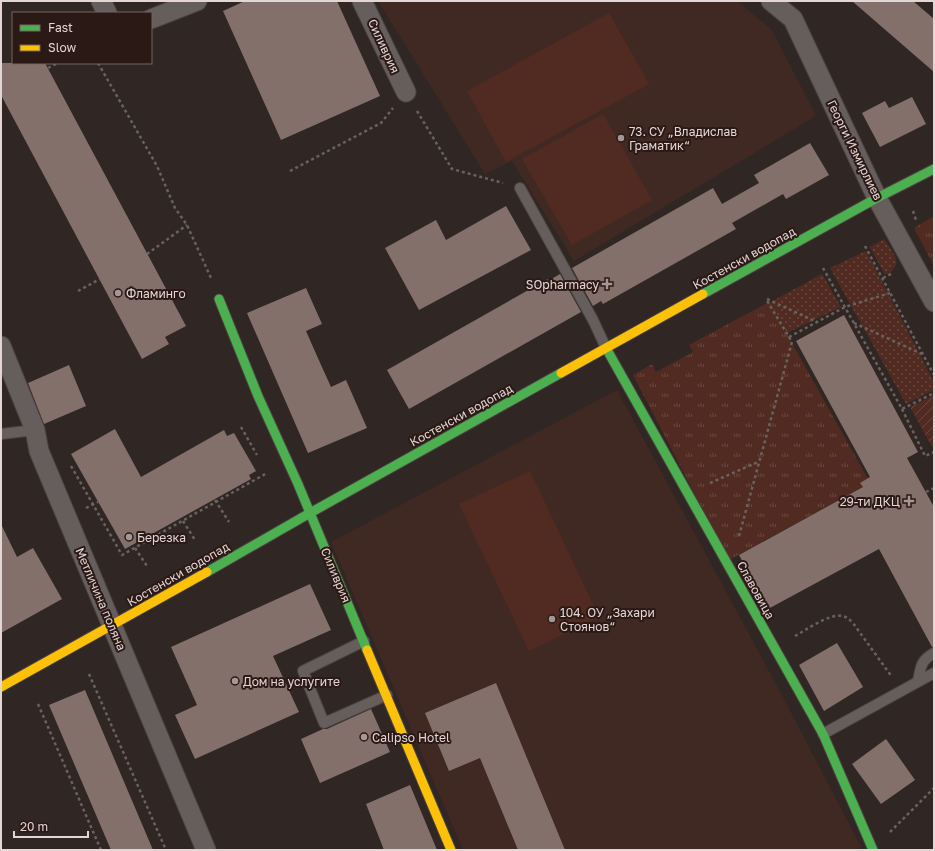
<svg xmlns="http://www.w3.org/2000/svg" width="935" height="851" viewBox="0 0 935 851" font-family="'Golos Text',sans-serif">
  <defs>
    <pattern id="grass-dots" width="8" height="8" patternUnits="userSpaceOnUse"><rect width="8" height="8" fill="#512b21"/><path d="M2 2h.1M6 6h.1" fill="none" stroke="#6a4940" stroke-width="1.8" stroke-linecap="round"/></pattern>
    <pattern id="park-tufts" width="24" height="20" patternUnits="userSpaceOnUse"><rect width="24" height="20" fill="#512b21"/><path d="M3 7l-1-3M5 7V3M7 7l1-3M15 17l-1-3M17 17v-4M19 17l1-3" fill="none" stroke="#6a4940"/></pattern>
    <pattern id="garden-furrows" width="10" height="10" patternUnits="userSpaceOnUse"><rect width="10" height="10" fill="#512b21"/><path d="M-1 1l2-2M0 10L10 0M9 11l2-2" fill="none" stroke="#6a4940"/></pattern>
  </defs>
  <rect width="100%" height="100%" fill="#302624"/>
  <!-- built -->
  <g fill="#402922">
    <path d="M378,1H737L772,30L816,116L574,261L512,161L485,174Z"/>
    <path d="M617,390L783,697L861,847L856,850H463L331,542Z"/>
  </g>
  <!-- grass -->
  <g fill="url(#grass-dots)">
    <path d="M884,239C887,243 895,255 896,259C898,267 891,273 885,275L870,247Z"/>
    <path d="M866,251L934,382V390L906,404L830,268Z"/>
    <path d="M822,274L841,307L787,333L770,303L767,304Z"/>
  </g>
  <!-- park -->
  <g fill="url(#park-tufts)">
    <path d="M934,216V266L914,228Z"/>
    <path d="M769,302L868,479L860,483L863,487L729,560L633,375L652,364L656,372L693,352L689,345Z"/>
  </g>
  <!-- garden -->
  <path fill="url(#garden-furrows)" d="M934,395V446L932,447L910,407Z"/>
  <!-- pitch -->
  <g fill="#512b21">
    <path d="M609,13L649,84L506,162L467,91Z"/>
    <path d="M603,114L652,200L572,245L522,159Z"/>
    <path d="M530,471L599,617L529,651L459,504Z"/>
  </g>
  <!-- building -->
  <g fill="#84706a">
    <path d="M245,1H337L380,96L281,140L223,11Z"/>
    <path d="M852,1H913L934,19V72Z"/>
    <path d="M1,63H45L186,326L165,337L169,344L142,359L1,95Z"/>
    <path d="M912,97L926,124L880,147L862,113L885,101L889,108Z"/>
    <path d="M810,143L829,175L786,199L783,194L732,223L736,229L603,304L601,301L593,306L572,268L713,188L722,204L759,183L754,175Z"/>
    <path d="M506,206L531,250L419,310L385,248L436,220L446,240Z"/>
    <path d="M560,274L581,312L409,409L387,370L548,279V281Z"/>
    <path d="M306,288L322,324L306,331L317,356L331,387L346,380L367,428L308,453L247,313Z"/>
    <path d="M844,315L918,452L907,458L934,507V647H932L879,549L768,609L739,555L863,487L860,483L870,477L796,341Z"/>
    <path d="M69,365L86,406L44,424L28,383Z"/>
    <path d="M115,429L141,477L224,430L227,436L234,433L256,471L249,475L251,479L125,549L71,454Z"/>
    <path d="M1,524L17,557L33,548L62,599L1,633Z"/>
    <path d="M310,584L331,630L273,656L299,712L195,759L175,715L197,705L171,647Z"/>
    <path d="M837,643L863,687L824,711L799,665Z"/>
    <path d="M496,683L565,850H518L480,758L449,771L425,713Z"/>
    <path d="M85,690L153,850H111L49,705Z"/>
    <path d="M371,709L390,752L320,783L301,739L323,729H327Z"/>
    <path d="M886,739L915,780L881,804L852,764Z"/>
    <path d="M410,785L437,850H384L366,804Z"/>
  </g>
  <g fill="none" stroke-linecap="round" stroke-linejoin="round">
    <defs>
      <g id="lane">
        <path d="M520,188L593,320L606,348"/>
        <path d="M1,434L35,430"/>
        <path d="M364,641L303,671L324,723L387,695"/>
        <path d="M918,681C921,667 920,661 934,653"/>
        <path d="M823,734L934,673"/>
      </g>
      <g id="street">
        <path d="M101,1L107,13"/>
        <path d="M362,1L406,92"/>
        <path d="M771,1L793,19L877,198L934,302"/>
        <path d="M151,19L197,1"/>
        <path d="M1,346L35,430L39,451L206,850"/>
      </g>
      <g id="fast">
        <path d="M703,294L877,198L934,169"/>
        <path d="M219,299L258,396L298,484L367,650"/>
        <path d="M606,348L823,734L873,850"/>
        <path d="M207,572L310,513L561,373"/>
      </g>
      <g id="slow">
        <path d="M561,373L703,294"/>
        <path d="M367,650L451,850"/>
        <path d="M1,687L207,572"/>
      </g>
    </defs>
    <!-- lane casing -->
    <use href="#lane" stroke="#4c4341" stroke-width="12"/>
    <!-- street casing -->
    <use href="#street" stroke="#4c4341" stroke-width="21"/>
    <!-- fast casing -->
    <use href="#fast" stroke="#4c4341" stroke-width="11"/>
    <!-- slow casing -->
    <use href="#slow" stroke="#4c4341" stroke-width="11"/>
    <!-- path -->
    <g stroke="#696260" stroke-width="2.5" stroke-dasharray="3 3" stroke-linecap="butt">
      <path d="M98,63L157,166L175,208L187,225L211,278"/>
      <path d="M48,68L58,63"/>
      <path d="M417,111L452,169L503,183"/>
      <path d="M290,171L381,123L393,108"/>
      <path d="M913,211L916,220"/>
      <path d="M865,246L934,375"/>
      <path d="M147,254L187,225"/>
      <path d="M823,268L902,409L934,393"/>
      <path d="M883,278L893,273"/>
      <path d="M78,291L100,279"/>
      <path d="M767,299L817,322"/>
      <path d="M854,323L924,355"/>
      <path d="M789,337L845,307L890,293"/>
      <path d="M902,409L925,456L934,452"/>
      <path d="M241,427L257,455"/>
      <path d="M71,466L122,555L267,473"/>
      <path d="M710,483L758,462"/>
      <path d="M926,492L934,488"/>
      <path d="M215,500L229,522"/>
      <path d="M86,508L98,502"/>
      <path d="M183,521L195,540"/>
      <path d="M739,536L792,342L766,299"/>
      <path d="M135,548L147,566"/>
      <path d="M795,636C806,630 830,613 842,616C847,617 849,619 853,623L892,677"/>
      <path d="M89,674L166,850"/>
      <path d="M38,704L101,850"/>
      <path d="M890,832L934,788"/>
    </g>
    <!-- lane -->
    <use href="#lane" stroke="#665e5c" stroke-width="10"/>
    <!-- street -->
    <use href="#street" stroke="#665e5c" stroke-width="19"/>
    <!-- fast -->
    <use href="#fast" stroke="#4caf50" stroke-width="9"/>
    <!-- slow -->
    <use href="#slow" stroke="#ffc107" stroke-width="9"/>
  </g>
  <!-- markers -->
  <g fill="#a49896" stroke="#2b1915" stroke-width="1.5">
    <circle cx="621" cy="138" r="4"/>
    <path d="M605 278h4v4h4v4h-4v4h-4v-4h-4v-4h4z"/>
    <circle cx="118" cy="293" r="4"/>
    <path d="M907 495h4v4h4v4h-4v4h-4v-4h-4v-4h4z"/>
    <circle cx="129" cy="537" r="4"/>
    <circle cx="552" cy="619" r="4"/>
    <circle cx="235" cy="681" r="4"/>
    <circle cx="364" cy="737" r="4"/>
  </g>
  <g text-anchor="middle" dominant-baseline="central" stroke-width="4" stroke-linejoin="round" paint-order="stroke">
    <!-- street labels -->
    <g font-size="12" fill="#e3d6d3" stroke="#2b1915">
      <text transform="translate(384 46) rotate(65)">Силиврия</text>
      <text transform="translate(855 150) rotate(64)">Георги Измирлиев</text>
      <text transform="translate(744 258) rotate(-29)">Костенски водопад</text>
      <text transform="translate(461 415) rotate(-29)">Костенски водопад</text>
      <text transform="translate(178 574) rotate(-30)">Костенски водопад</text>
      <text transform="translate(336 575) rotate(67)">Силиврия</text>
      <text transform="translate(756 590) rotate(61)">Славовица</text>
      <text transform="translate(101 599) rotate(67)">Метличина поляна</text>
    </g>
    <!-- poi labels -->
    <g font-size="12" fill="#e3d6d3" stroke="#2b1915" text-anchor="start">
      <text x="629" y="131">73. СУ „Владислав<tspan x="629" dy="14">Граматик“</tspan></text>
      <text x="599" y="284" text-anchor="end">SOpharmacy</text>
      <text x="126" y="293">Фламинго</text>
      <text x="900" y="501" text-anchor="end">29-ти ДКЦ</text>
      <text x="137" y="537">Березка</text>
      <text x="560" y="612">104. ОУ „Захари<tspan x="560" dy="14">Стоянов“</tspan></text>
      <text x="243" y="681">Дом на услугите</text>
      <text x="372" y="737">Calipso Hotel</text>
    </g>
  </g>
  <!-- border -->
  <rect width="935" height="851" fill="none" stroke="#e3d6d3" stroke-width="4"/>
  <!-- legend -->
  <rect x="12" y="12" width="140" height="52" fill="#2b1915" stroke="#756561"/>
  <rect x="20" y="25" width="20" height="6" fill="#4caf50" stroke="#756561"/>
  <text x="48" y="32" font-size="12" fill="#e3d6d3">Fast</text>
  <rect x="20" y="45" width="20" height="6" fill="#ffc107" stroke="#756561"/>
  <text x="48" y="52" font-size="12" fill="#e3d6d3">Slow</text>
  <!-- scale -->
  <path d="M14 831v6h74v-6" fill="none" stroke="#e3d6d3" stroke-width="2"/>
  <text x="20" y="831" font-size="12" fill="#e3d6d3" stroke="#2b1915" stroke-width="3" paint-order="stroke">20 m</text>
</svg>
